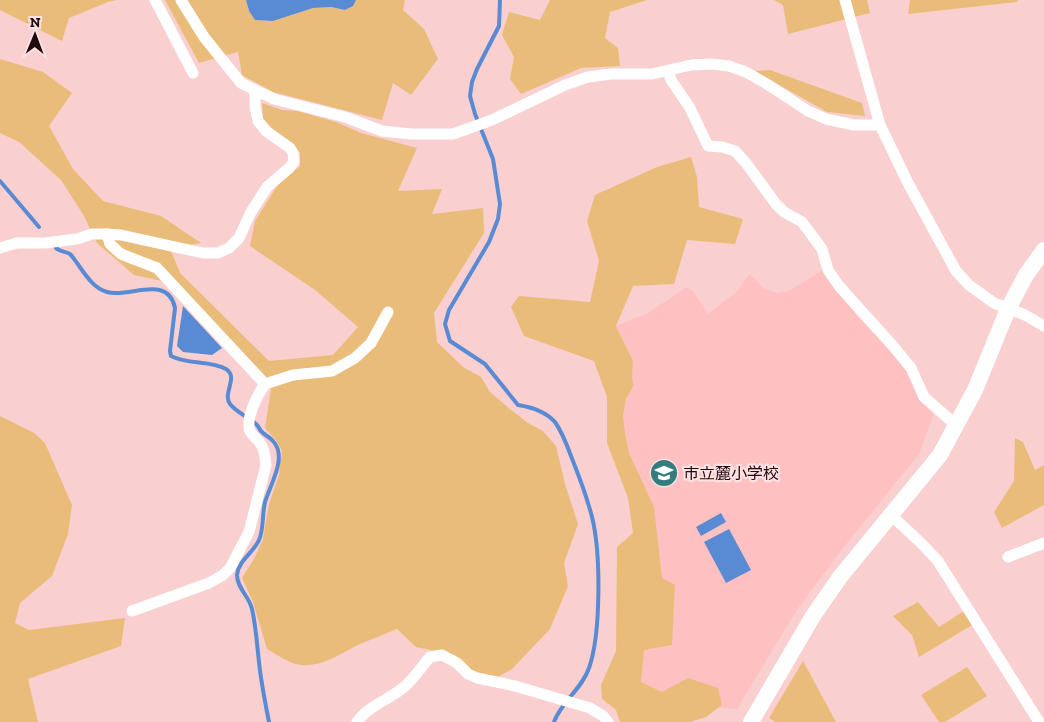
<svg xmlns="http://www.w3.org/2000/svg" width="1044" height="722" viewBox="0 0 1044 722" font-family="'Zilla Slab','Noto Sans JP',serif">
  <rect width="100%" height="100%" fill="#f9cfd0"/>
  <!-- built -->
  <path fill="#fec0c1" d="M823,270L857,316L889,348L907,372L934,413L919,454L843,548L796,611L737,709L640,702L643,484L629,453L623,417L626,399L634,385L632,378L633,361L616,326L648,313L687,287L693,291L708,314L736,292L750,274L763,288L777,293L789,291Z"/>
  <!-- green -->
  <g fill="#e9bd79">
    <path d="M0,0H117L108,2L69,18L62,41L0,10Z"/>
    <path d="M165,0H246L249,11L255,20L273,21L313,8L331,7L345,10L353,6L356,0H405L403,10L424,29L438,59L411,95L393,83L382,120L273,92L242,75L238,52L199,63Z"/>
    <path d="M550,0H647L610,12L605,38L618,48L620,66L581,68L521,94L510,79L514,57L502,35L509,12L540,20Z"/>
    <path d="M774,0H867L870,13L788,34L783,5Z"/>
    <path d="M910,0H1018L1017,2L908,14Z"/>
    <path d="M0,59L43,72L72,93L49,126L73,169L103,201L161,216L201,243L170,248L180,273L269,361L333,355L358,327L315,290L250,246L255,221L277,186L300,166V152L276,132L263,119L262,103L282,110L298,111L336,122L361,133L417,148L398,191L442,189L432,214L483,208L484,233L434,313L437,342L463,367L481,377L490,392L510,409L528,423L543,431L556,446L565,484L578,524L564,563L568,586L550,629L512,669L496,678L474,672L455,655L416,647L397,629C385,634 372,639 360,644C343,652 323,667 302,665C289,664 278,655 267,649L253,602L242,578L254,559L263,539L269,504L279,475L282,451L276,440L265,428L271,389L162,281L134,275L97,243L84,216L61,180L19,142L0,133Z"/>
    <path d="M770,70L862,103L865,116L827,112L755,71Z"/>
    <path d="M691,157L697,177L699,207L743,219L735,244L687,240L674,284L633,286L616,326L633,361L632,378L634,385L626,399L623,416L625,432L629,453L654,507L662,578L675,585L672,645L644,650L641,682L662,692L688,678L718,688L722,705L706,717L690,722H620L616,710L602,699L601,685L616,651L617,547L633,533L628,498L607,443V397L594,361L524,336L511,307L519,296L590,302L599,261L587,221L595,195L657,167Z"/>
    <path d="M0,416L34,433L45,443L72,505L68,534L52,576L20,603L15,623L29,630L125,618L121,646L28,679L38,722H0Z"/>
    <path d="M1015,438L1023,442L1035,470L1044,465V505L1002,528L994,512L1014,481Z"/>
    <path d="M918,602L939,627L964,611L972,625L919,657L912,635L893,616Z"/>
    <path d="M803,661L836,722H775L769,718Z"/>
    <path d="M967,667L987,696L945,722H939L921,695Z"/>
  </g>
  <!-- water -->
  <g fill="#598bd4">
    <path d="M246,0H356L353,6L345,10L331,7L313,8L273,21L255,20L249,11Z"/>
    <path d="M183,306L222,348L212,355L183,352L177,346Z"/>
    <path d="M721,513L726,522L701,536L696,527Z"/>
    <path d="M729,529L751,570L726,583L704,542Z"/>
  </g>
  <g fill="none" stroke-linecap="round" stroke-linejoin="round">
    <!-- stream -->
    <g stroke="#598bd4" stroke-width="4">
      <path d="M500,0L499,26L477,69L472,82L470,96L475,114L493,159L500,204L498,219L489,242L449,310L445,324L450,341L485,364L518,405C531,407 545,411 555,422C562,432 567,445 571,456C579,476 587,497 592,517C601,553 601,634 589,668C582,689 561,702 554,722"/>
      <path d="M0,181L39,227"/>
      <path d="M56,248C60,252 65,251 70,254C72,256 75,260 77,263C85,274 93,288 107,292C128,299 168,273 175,308L170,351L171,356C188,365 210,360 226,369C239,377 222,394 230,404C237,413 249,417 257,425C259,427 259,429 261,431C264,435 270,437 273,441C288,457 270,485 265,502C262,514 264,529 259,540C254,552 238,561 237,575C237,588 249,596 252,609C256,626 257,645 259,662C261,682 265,702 269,722"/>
    </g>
    <!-- street -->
    <g stroke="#fff" stroke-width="11">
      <path d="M155,0L193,73"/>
      <path d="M181,0L204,37L241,83L274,99L345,117L382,131L411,134H453L492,120L565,85L588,77L611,74H652L691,65L712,64L729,66L746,72L770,86L808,111L826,119L854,125H880"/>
      <path d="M845,0L880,125L908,183L956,271L969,285L994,303L1025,315L1044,326"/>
      <path d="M668,71L671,80L690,108L708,146L722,147L735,151L746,163L776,204L784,212L802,222L822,249L828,270L839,286L893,346L911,368L924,397L956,425"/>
      <path d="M107,234L110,244L121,254L157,268L265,384"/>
      <path d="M0,248L17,243H45L77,239L92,234H107L121,235L203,253H218L229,248L239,238L251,212L267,187L289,168L294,162L293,153L290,148L266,131L258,121L255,106V91"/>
      <path d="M891,515L922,544L938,561L1039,722"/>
      <path d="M1008,557L1044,543"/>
      <path d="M132,611L209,583L223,575L230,568L249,532L266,465C265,458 265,449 260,443C258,439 252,436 250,431C245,418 258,394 265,384L293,375L332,371L355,358L371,343L388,312"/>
      <path d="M357,722C369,705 389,700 404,687C414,679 422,666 430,657L442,655L457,663L468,674L477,678L515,686L590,708L603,716L608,722"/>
    </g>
    <!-- secondary -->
    <path stroke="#fff" stroke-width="16" d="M751,722L813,616L840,577L940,455L975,390L1008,309L1026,275L1044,250"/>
  </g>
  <!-- icons -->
  <defs>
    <symbol id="school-disc" viewBox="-11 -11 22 22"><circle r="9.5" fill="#347d7f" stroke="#fde0e1"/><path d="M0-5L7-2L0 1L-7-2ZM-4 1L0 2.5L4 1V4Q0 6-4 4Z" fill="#fff"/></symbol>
  </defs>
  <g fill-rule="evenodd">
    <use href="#school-disc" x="648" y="457" width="32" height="32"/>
  </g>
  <g text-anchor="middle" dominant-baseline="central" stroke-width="4.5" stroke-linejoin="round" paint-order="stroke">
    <!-- poi labels -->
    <g font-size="16" fill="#200a0b" stroke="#fde0e1" text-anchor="start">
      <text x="683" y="473">市立麓小学校</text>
    </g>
  </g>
  <!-- north arrow -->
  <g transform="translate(35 35) rotate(1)" stroke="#fde0e1" stroke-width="4" paint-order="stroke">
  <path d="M0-4L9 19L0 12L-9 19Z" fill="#200a0b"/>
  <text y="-8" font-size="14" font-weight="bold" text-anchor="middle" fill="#200a0b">N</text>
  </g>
</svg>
